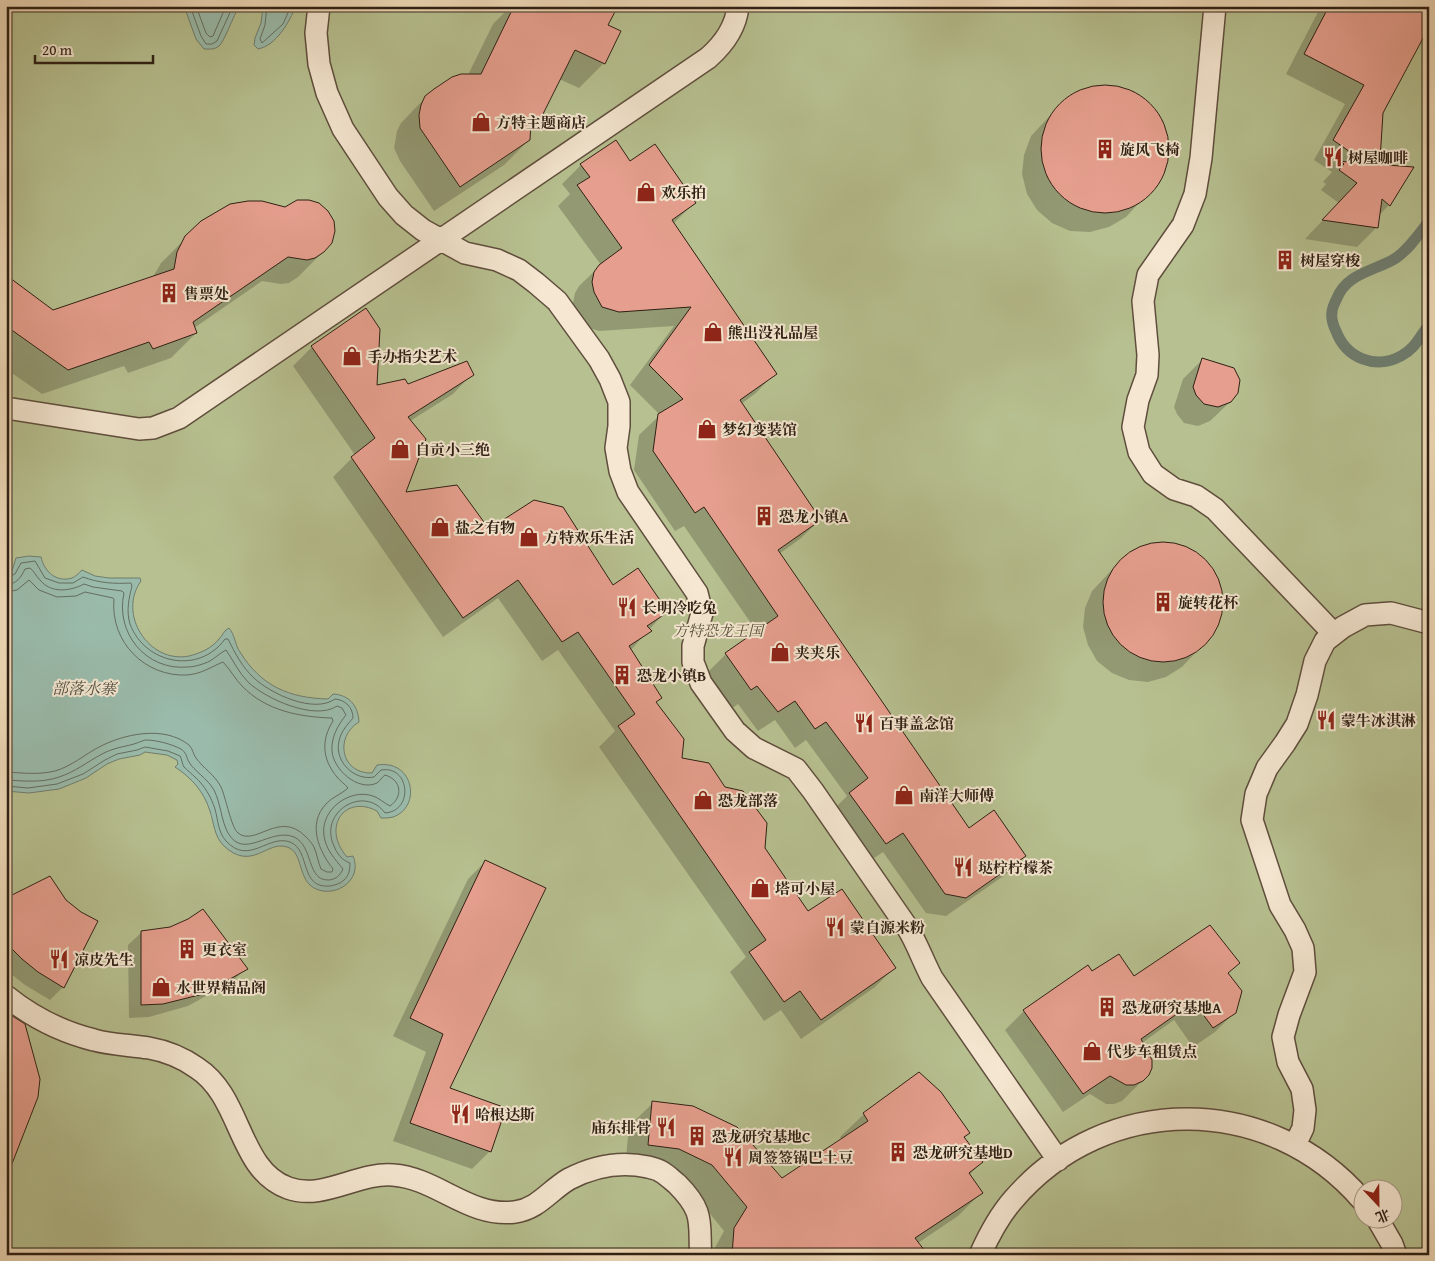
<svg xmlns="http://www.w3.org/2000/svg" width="1435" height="1261" viewBox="0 0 1435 1261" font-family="'Gentium Book Plus','Noto Serif SC',serif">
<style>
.green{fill:#b7c090;stroke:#737052;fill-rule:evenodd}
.water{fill:#9abbab;stroke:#6f7d6f}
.shadow{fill:#0003}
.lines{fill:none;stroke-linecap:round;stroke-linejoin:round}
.shore{stroke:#646e60;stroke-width:1}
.stream{stroke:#6f7d6f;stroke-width:11}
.building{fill:#e69f8e;stroke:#2f2014}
.service-casing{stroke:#5f4e3d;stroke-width:24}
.service{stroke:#f5e7d1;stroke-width:21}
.labels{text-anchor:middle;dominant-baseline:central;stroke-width:4;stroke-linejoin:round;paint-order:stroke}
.poi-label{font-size:15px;font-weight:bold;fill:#2f2014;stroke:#f5e7d1;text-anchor:start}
.park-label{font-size:15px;font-style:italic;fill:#585039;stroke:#f5e7d1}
.water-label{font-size:16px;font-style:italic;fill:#4f4e41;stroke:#f5e7d1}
</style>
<rect width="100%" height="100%" fill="#efdab8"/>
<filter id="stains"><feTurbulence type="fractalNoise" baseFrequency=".004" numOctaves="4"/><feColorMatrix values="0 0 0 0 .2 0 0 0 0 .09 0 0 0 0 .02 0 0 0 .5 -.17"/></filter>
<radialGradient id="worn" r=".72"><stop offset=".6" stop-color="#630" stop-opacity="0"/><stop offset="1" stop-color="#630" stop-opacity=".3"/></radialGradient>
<path class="green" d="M6 6H1429V1255H6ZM1362 1188H1392V1218H1362Z"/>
<path class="water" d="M184 6H239C234 15 224 42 219 46 214 50 209 49 204 49L196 39Z
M263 6H296C289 22 277 45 258 49L254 45 255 38 261 23Z
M29 556 41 557C44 571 56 583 72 578 75 577 79 573 82 570L95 576 109 578H140L141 581C117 614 149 664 189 656 201 653 212 648 219 639 223 635 224 630 229 628 235 635 235 645 240 652 261 686 289 698 328 699L333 694C349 695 358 705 359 722 334 737 341 774 372 773L377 765C414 759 422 807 393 817 389 818 385 818 381 818L377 811C345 794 321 827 347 857L353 856C363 879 337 898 316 889 297 881 304 852 287 847 267 840 252 872 224 846 214 836 214 823 210 811 204 792 192 778 175 767L178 764 177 760 167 755 145 752 140 755 119 759 107 764 86 778 59 789 29 793 6 791V575L12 571 16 558Z"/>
<path class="shadow" d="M511 6H616L607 26 604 63 579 88 559 79 541 115 530 127 529 140 504 165 434 211 400 161 394 148 397 131 401 123 426 97 468 75 493 24Z
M1321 6H1413L1382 113 1378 162 1386 166 1389 205 1379 215 1377 227 1357 247 1305 239 1339 203 1321 190 1326 184 1323 182 1332 172 1314 160 1345 104 1286 74Z
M1100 86 1120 88 1138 95 1153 108 1163 125 1168 144 1167 164 1159 181 1126 217 1109 227 1090 232 1070 231 1052 223 1037 210 1027 194 1022 174 1024 155 1031 136 1064 101 1081 91Z
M630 162 694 203 673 224 775 373 756 393 741 404 820 520 800 539 779 554 969 830 1025 855 1005 875 946 916 926 913 883 852 867 863 830 813 847 796 806 740 795 748 775 720 758 731 738 704 731 709 707 673 726 654 757 632 684 526 675 531 634 470 639 435 660 415 630 385 674 326 599 331 583 326 575 312 573 303 575 293 579 286 601 265 558 206 570 194 562 184 581 165Z
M202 222 323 252 298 277 289 283 281 284 262 281 194 328 196 333 171 358 128 373 124 366 42 394 6 369V277L53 312 153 277 161 263Z
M312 347 376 387 407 386 472 374 453 394 410 421 404 494 666 611 630 651 655 703 680 759 763 848 807 913 894 968 875 987 801 1039 781 1010 764 1021 730 972 746 957 599 747 615 731 558 650 542 661 498 598 443 637 333 477 355 455 293 366Z
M1203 359 1230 402 1210 421 1198 426 1184 423 1177 414 1174 407 1183 379Z
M1158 543 1177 544 1194 551 1208 563 1218 579 1222 597 1221 615 1214 633 1182 667 1166 677 1148 682 1129 680 1112 673 1097 661 1088 645 1083 627 1085 608 1092 591 1124 557 1140 547Z
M486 861 448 1089 490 1151 472 1169 393 1141 426 1052 393 1036 468 879Z
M6 899 63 987 50 1000 25 985 6 970Z
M170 928 246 968 233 981 188 1006 149 1017 129 1018 128 945 142 932Z
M1238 963 1227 974 1235 1012 1215 1032 1193 1047 1174 1020 1142 1043 1148 1075 1122 1101 1114 1104H1106L1090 1094 1063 1112 1005 1030 1024 1011 1092 973 1134 977Z
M919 1074 969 1133 964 1138 982 1162 969 1175 982 1192 958 1216 918 1243 921 1255H711L724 1231 689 1188 625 1168 629 1126 653 1103 782 1179 842 1140 840 1137 864 1114Z"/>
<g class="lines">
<path class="shore" d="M190 6 201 36 206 44H212L217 41 233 6
M196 6 206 33 210 37 213 36 226 6
M267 6 265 25 260 39 262 43 283 24 291 6
M6 578 15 574 21 563 35 561 45 578 59 583H73L83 577C99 583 114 584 131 583L132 586C129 598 126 611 130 624 145 664 199 675 225 639H228C235 653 242 667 254 678 271 694 314 714 335 699 346 700 353 708 353 718 348 724 341 731 339 741 334 761 354 781 374 777L381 770C410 765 414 811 385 813 364 784 318 812 334 846 337 854 342 860 350 863 350 869 349 876 344 880 340 884 335 885 330 886 299 889 311 850 290 842 268 834 249 866 226 841 218 832 218 820 215 809 211 797 205 786 195 777 192 774 187 770 184 767 182 764 182 759 180 756L168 751 145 747 137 750 117 754 105 760 83 774 57 784 28 788 6 786
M6 585C17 584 21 577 25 569L30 568C34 571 36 576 40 580 51 594 71 591 84 584L93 587 122 591 124 593C115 633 146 671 188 667 194 667 204 664 210 661 215 658 220 653 226 650 233 660 239 673 248 682 266 699 315 721 337 706L342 708 346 715C338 725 331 737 332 751 333 769 358 792 377 783 380 781 382 777 385 775 402 780 403 797 390 806 384 803 379 798 373 796 349 788 320 810 324 836 326 850 335 859 343 869 340 875 337 879 329 880 306 881 314 846 294 837 270 827 244 861 228 833 221 820 221 804 214 790 208 779 193 770 189 762 186 757 187 753 181 749 171 744 157 740 145 740 141 741 138 743 134 744 123 747 113 748 102 754 87 762 75 772 59 777 42 783 24 781 6 780
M6 592 17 590 29 580 39 590 57 597 76 596 85 592 113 598 114 599C110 642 145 677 187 675 201 674 211 667 223 662 230 669 235 679 242 686 266 711 300 717 332 718L333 721C321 740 322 759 337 777 340 781 345 784 348 788 342 794 332 797 326 804 307 824 319 851 333 869L332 872H327L321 869C318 862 317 854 314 847 312 843 308 839 305 836 279 810 255 847 238 833 231 827 226 798 221 787 215 775 203 768 196 758 193 754 193 749 189 745 164 725 124 734 99 747 84 755 72 766 55 771 39 775 23 773 6 772"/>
<path class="stream" d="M1429 221C1419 234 1410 248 1396 258 1375 271 1347 273 1337 298 1335 302 1332 308 1332 312 1331 318 1333 325 1336 331 1346 358 1375 370 1401 356 1416 348 1419 337 1429 325"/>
</g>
<path class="building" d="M514 6H618L608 25 621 31 605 64 575 50 542 116 531 122 530 140 460 187 420 128 419 115 421 105 425 96 434 89 452 77 461 74H481Z
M1329 6H1415L1429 13V27L1383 113 1380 160 1389 150 1387 165 1414 167 1390 206 1382 199 1378 228 1322 220 1357 183 1339 170 1344 164 1341 161 1346 162 1353 154 1333 140 1364 85 1304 54Z
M1041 149a64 64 0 1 1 128 0a64 64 0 1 1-128 0Z
M616 140 630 161 655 144 696 203 672 220 777 374 740 400 821 520 778 550 969 828 994 810 1026 856 966 898 945 894 903 833 886 844 849 793 868 778 826 722 815 729 795 701 778 712 757 686 751 690 725 653 778 616 704 507 695 513 653 451 658 414 683 399 649 365 691 307 619 312 602 307 594 292 592 282 594 272 599 265 622 248 577 185 590 177 580 164Z
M297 200H309L319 203 328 211 334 221 335 231 332 243 324 252 315 258 307 260 288 257 193 322 197 333 153 349 149 342 68 370 6 326V275L53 310 174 269 177 252 185 236 201 221 230 204 248 201H262L285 207Z
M366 308 380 329 377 385 405 379 408 384 467 361 474 375 408 417 426 439 406 492 457 485 489 529 534 500 563 507 613 585 638 568 668 612 647 626 652 631 629 646 662 698 656 702 684 739 682 758 709 763 725 787 743 791 767 823 765 848 808 911 842 889 896 968 821 1020 800 991 784 1002 749 952 766 940 618 726 635 714 578 632 562 642 518 580 463 618 351 457 375 438 311 346Z
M1202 358 1234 368 1240 380 1238 393 1231 402 1218 407 1204 404 1196 395 1193 387Z
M1103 602a60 60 0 1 1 120 0a60 60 0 1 1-120 0Z
M485 860 546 888 450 1088 506 1108 491 1152 410 1123 443 1034 410 1018Z
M50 876 66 900 81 912 98 921 64 988 38 972 22 959 6 943V898Z
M203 909 248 969 203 994 163 1004 141 1005V931L170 927 188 919Z
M1210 925 1240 963 1228 973 1242 991 1236 1013 1213 1028 1194 1002 1141 1039 1152 1060V1068L1149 1075 1143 1081 1134 1085H1126L1110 1076 1083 1094 1023 1010 1088 965 1092 971 1119 954 1134 976Z
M6 1012 25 1024 40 1079 38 1097 8 1174 6 1173Z
M919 1072 941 1092 970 1133 964 1137 983 1162 969 1173 983 1193 915 1238 928 1255H732L734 1228 747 1207 712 1165 679 1149 648 1145 652 1101 693 1106 737 1127 782 1178 868 1121 863 1113Z"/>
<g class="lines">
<defs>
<path id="service" d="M319 6 316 33 319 64 327 93 343 129 388 197 404 215 423 230 465 253 497 260 519 270 536 283 557 301 599 359 610 379 619 402V426L616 448 620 471 628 492 697 593 702 613 693 646V662L701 683 735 731 754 748 796 769 813 791 907 927C917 943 923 961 932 978L1058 1160
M1215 6 1201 158 1195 194 1183 225 1148 275 1143 301 1148 355 1147 375 1138 400 1133 427 1139 452 1153 474 1174 489 1196 496 1215 509 1334 634
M6 408 139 429 153 428 179 418 708 58C724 44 736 28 738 6
M6 996C32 1017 62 1032 94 1040 112 1045 131 1045 149 1048 166 1051 183 1058 197 1068 242 1097 238 1170 288 1188 323 1201 358 1172 393 1175 437 1178 469 1218 515 1212 538 1209 550 1190 569 1179 594 1166 621 1161 648 1167 652 1168 657 1169 660 1171 666 1174 672 1180 677 1184 685 1192 693 1201 697 1212 702 1226 699 1241 701 1255
M1295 1145 1303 1128 1305 1110 1302 1089 1288 1062 1283 1037 1289 1015 1305 972 1303 948 1295 930 1280 905 1252 820 1256 794 1267 768 1285 743 1297 724 1307 695 1315 661 1325 641 1343 627 1365 615 1391 613 1429 623
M1377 1218 1392 1244 1396 1255
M980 1255C989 1235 999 1216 1013 1200 1106 1091 1270 1093 1362 1200"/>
</defs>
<use href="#service" class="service-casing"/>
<use href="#service" class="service"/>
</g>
<defs>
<symbol id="shop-bare" viewBox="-9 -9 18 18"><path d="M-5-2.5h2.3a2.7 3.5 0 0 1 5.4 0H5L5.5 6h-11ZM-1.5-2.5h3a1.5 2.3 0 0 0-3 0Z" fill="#8f2418" stroke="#f5e7d1" stroke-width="2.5" paint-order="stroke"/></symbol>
<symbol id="building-bare" viewBox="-9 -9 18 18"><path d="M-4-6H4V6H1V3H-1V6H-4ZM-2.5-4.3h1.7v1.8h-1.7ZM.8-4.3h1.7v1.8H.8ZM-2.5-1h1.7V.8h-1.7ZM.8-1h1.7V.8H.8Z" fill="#8f2418" stroke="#f5e7d1" stroke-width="2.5" paint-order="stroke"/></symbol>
<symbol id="restaurant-bare" viewBox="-9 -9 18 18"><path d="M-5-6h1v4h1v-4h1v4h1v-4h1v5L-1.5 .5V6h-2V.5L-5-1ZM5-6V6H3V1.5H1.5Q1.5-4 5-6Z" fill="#8f2418" stroke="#f5e7d1" stroke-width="2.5" paint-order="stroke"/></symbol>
</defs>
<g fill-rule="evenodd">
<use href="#shop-bare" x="467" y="108" width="28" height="28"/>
<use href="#building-bare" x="1091" y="135" width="28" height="28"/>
<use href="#restaurant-bare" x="1319" y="143" width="28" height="28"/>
<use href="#shop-bare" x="632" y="178" width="28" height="28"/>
<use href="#building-bare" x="1271" y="246" width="28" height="28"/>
<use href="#building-bare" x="155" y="279" width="28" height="28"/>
<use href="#shop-bare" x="699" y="318" width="28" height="28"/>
<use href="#shop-bare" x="338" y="342" width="28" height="28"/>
<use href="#shop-bare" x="693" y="415" width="28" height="28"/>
<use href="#shop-bare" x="386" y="435" width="28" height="28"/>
<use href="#building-bare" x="750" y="502" width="28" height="28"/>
<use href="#shop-bare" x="426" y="513" width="28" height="28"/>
<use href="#shop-bare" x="515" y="523" width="28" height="28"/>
<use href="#building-bare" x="1149" y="588" width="28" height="28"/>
<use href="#restaurant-bare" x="613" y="593" width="28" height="28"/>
<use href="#shop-bare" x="766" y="638" width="28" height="28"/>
<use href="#building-bare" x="608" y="661" width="28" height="28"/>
<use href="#restaurant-bare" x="1312" y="706" width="28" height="28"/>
<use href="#restaurant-bare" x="850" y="709" width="28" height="28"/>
<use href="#shop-bare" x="890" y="781" width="28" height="28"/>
<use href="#shop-bare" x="689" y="786" width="28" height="28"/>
<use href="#restaurant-bare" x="949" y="853" width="28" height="28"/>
<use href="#shop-bare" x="746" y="874" width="28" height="28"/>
<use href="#restaurant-bare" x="821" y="913" width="28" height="28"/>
<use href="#building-bare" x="173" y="935" width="28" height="28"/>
<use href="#restaurant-bare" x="45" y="945" width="28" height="28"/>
<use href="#shop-bare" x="147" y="973" width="28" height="28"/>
<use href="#building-bare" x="1093" y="993" width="28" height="28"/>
<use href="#shop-bare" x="1078" y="1037" width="28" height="28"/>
<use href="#restaurant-bare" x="446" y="1100" width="28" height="28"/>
<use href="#restaurant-bare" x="652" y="1113" width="28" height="28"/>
<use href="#building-bare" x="683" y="1122" width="28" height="28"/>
<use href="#building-bare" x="884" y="1138" width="28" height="28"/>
<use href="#restaurant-bare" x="719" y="1143" width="28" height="28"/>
</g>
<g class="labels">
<g class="poi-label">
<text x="496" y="122">方特主题商店</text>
<text x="1120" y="149">旋风飞椅</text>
<text x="1348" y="157">树屋咖啡</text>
<text x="661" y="192">欢乐拍</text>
<text x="1300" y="260">树屋穿梭</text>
<text x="184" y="293">售票处</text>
<text x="728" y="332">熊出没礼品屋</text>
<text x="367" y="356">手办指尖艺术</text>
<text x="722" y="429">梦幻变装馆</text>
<text x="415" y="449">自贡小三绝</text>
<text x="779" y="516">恐龙小镇A</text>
<text x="455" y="527">盐之有物</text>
<text x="544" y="537">方特欢乐生活</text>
<text x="1178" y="602">旋转花杯</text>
<text x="642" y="607">长明冷吃兔</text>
<text x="795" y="652">夹夹乐</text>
<text x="637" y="675">恐龙小镇B</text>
<text x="1341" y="720">蒙牛冰淇淋</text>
<text x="879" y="723">百事盖念馆</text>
<text x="919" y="795">南洋大师傅</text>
<text x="718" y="800">恐龙部落</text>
<text x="978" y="867">垯柠柠檬茶</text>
<text x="775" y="888">塔可小屋</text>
<text x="850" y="927">蒙自源米粉</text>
<text x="202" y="949">更衣室</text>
<text x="74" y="959">凉皮先生</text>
<text x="176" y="987">水世界精品阁</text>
<text x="1122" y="1007">恐龙研究基地A</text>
<text x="1107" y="1051">代步车租赁点</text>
<text x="475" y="1114">哈根达斯</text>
<text x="651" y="1127" text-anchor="end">庙东排骨</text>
<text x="712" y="1136">恐龙研究基地C</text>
<text x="913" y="1152">恐龙研究基地D</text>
<text x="748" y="1157">周签签锅巴土豆</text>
</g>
<g class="park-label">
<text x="718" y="630">方特恐龙王国</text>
</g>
<g class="water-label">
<text x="84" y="688">部落水寨</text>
</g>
</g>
<rect width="1435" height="1261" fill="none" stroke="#efdab8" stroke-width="25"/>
<rect x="8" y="8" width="1420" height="1246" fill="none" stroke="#2f2014" stroke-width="2.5"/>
<rect x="12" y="12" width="1410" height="1236" fill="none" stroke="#2f2014"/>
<g transform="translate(1378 1204) rotate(158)"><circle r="24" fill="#f5e7d1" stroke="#a69785"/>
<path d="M0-4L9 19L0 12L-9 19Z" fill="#8f2418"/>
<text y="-8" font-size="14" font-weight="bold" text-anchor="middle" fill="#2f2014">北</text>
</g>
<path d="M35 55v8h118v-8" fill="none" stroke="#2f2014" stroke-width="2.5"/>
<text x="42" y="55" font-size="15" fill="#2f2014" stroke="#f5e7d1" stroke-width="4" paint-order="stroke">20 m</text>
<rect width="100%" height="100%" filter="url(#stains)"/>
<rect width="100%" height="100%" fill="url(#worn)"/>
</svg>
